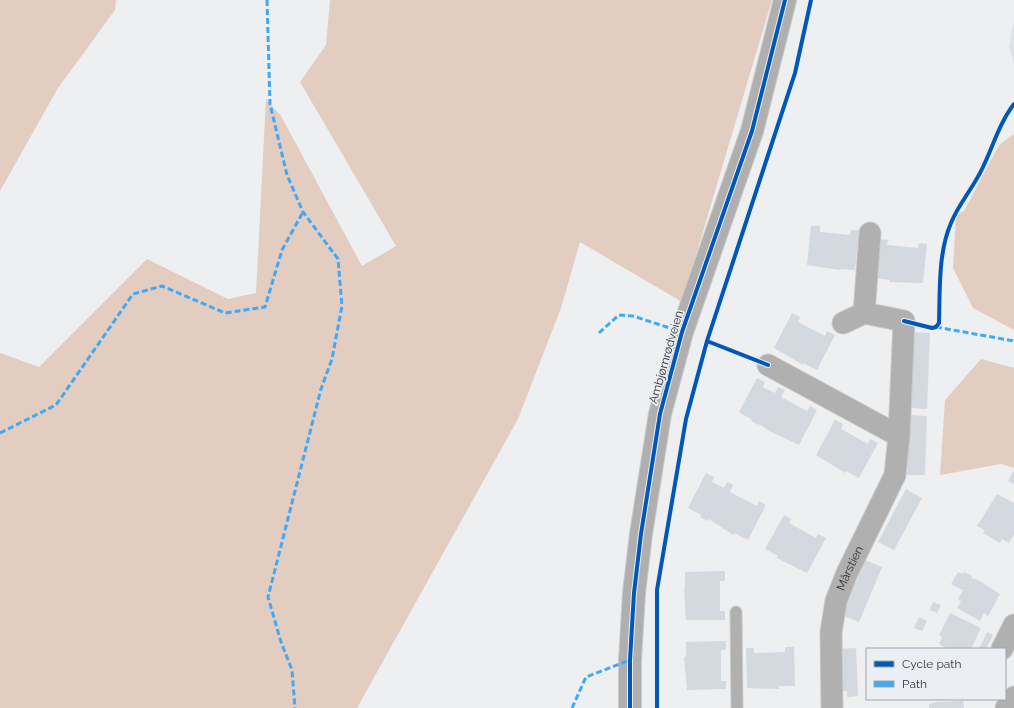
<svg xmlns="http://www.w3.org/2000/svg" width="1014" height="708" viewBox="0 0 1014 708" font-family="Raleway,sans-serif">
<style>
.built{fill:#dee3ea}
.green{fill:#e3cdc0}
.building{fill:#d4d8df}
.lines{fill:none;stroke-linecap:round;stroke-linejoin:round}
.lane-casing{stroke:#c9cacb;stroke-width:13}
.street-casing{stroke:#c9cacb;stroke-width:23}
.secondary-casing{stroke:#c9cacb;stroke-width:24}
.lane{stroke:#b1b0b0;stroke-width:11}
.street{stroke:#b1b0b0;stroke-width:21}
.secondary{stroke:#b0afb0;stroke-width:22}
.quiet{stroke:#3fa9f5;stroke-width:3;stroke-dasharray:6 3;stroke-linecap:butt}
.cycleway-casing{stroke:#ebeef3;stroke-width:6}
.cycleway{stroke:#0057b8;stroke-width:4}
.labels{text-anchor:middle;dominant-baseline:central;stroke-width:3.5;stroke-linejoin:round;paint-order:stroke}
.street-label{font-size:12px;fill:#333537;stroke:#ebeef3}
</style>
<rect width="100%" height="100%" fill="#edeff1"/>
<path class="built" d="M1014 18V63L1009 47Z"/>
<path class="green" d="M0 0H116L115 10 58 88 0 191Z
M330 0H772L682 302 580 242 561 308 518 419 357 708H0V353L39 367 147 259 228 299 256 293 266 99 281 116 362 266 396 246 300 82 326 45Z
M1014 134V330L973 308 953 268 956 215 964 211 999 145Z
M981 359 1014 368V468L1001 464 940 475 945 400Z"/>
<path class="building" d="M811 226H820V232L850 235 851 230H859L855 270 840 269V270L807 265Z
M879 239 888 240 887 245 918 248 919 243 927 244 923 283 889 282 890 280 875 278Z
M792 313 800 317 798 322 825 336 827 331 835 335 817 370 803 363V365L774 348Z
M911 332 930 333 927 409 909 408Z
M757 378 765 382 763 387 775 393 778 387 785 390 781 397 807 411 810 406 817 410 799 445 769 431 759 424V425L751 421 752 420 739 412Z
M909 415 927 416 925 475H907Z
M835 420 843 424 841 429 868 444 870 439 878 443 859 478 846 471 845 473 816 455Z
M1013 471 1014 472V484L1008 481Z
M706 473 714 477 712 482 724 488 727 482 733 485 730 492 757 506 759 501 766 505 748 540 734 533 733 535 709 519 708 521 700 517 701 515 688 508Z
M906 489 922 498 894 550 878 542Z
M997 494 1014 503V534L1009 543 1002 539 1000 543 983 533 985 530 977 526Z
M784 515 791 519 789 523 816 538 818 534 826 538 807 573 777 558 778 556 765 549Z
M865 560 882 567 859 622 842 615Z
M725 571V581H720V611H725V620H686L684 587H685V572Z
M958 572 963 574 964 572 972 576 971 578 978 580 1000 594 988 616 984 613 980 621 957 608 961 601 958 599 963 590 951 584Z
M933 602 941 605 937 613 930 610Z
M950 613 981 628 971 649H948L939 644 942 637 939 635Z
M919 617 927 621 922 631 914 628Z
M987 632 993 635 986 649H979Z
M726 641V650H721V681H726V689L687 690 684 657H686V642Z
M785 647H794L795 686H779V689L747 688 746 648H754V653L785 652Z
M856 648 858 696 847 697V691H839L837 649Z
M963 701 964 708H929V704L938 702Z"/>
<g class="lines">
<defs>
<path id="lane" d="M736 612 737 708"/>
<g id="street">
<path d="M843 323 864 313"/>
<path d="M768 365 899 436"/>
<path d="M1002 649 1014 625"/>
<path id="s1" d="M832 708 831 632 836 601 847 573 895 475 899 436 904 321 864 313 870 233"/>
<path d="M1006 708 1014 697"/>
</g>
<path id="secondary" d="M630 708V660L634 593 641 534 660 414 682 332 752 131 785 0"/>
</defs>
<use href="#lane" class="lane-casing"/>
<use href="#street" class="street-casing"/>
<use href="#secondary" class="secondary-casing"/>
<use href="#lane" class="lane"/>
<use href="#street" class="street"/>
<use href="#secondary" class="secondary"/>
<path class="quiet" d="M267 0 270 104 287 175 303 212 338 259 342 306 332 359 321 389 268 597 281 642 292 670 295 708
M936 327 1014 341
M599 333 619 315 633 316 682 332
M0 433 56 405 133 294 162 286 225 313 265 307 282 250 303 212
M572 708 586 677 630 660"/>
<defs>
<path id="cycleway" d="M904 321 932 328 936 327 939 323C940 291 938 253 951 223 959 203 974 187 983 167 993 146 1000 122 1014 104
M707 341 768 365
M630 708V660L634 593 641 534 660 414 682 332 752 131 785 0
M657 708V590L686 419 707 341 795 73 811 0"/>
</defs>
<use href="#cycleway" class="cycleway-casing"/>
<use href="#cycleway" class="cycleway"/>
</g>
<g class="labels">
<g class="street-label">
<text transform="translate(666 357) rotate(-74)">Ambjørnrødveien</text>
<text stroke="none"><textPath href="#s1" startOffset="143">Mårstien</textPath></text>
</g>
</g>
<rect x="866" y="648" width="140" height="52" fill="#ebeef3" stroke="#a1a4a8"/>
<rect x="874" y="661" width="20" height="6" fill="#0057b8" stroke="#a1a4a8"/>
<text x="902" y="668" font-size="12" fill="#333537">Cycle path</text>
<rect x="874" y="681" width="20" height="6" fill="#3fa9f5" stroke="#a1a4a8"/>
<text x="902" y="688" font-size="12" fill="#333537">Path</text>
</svg>
